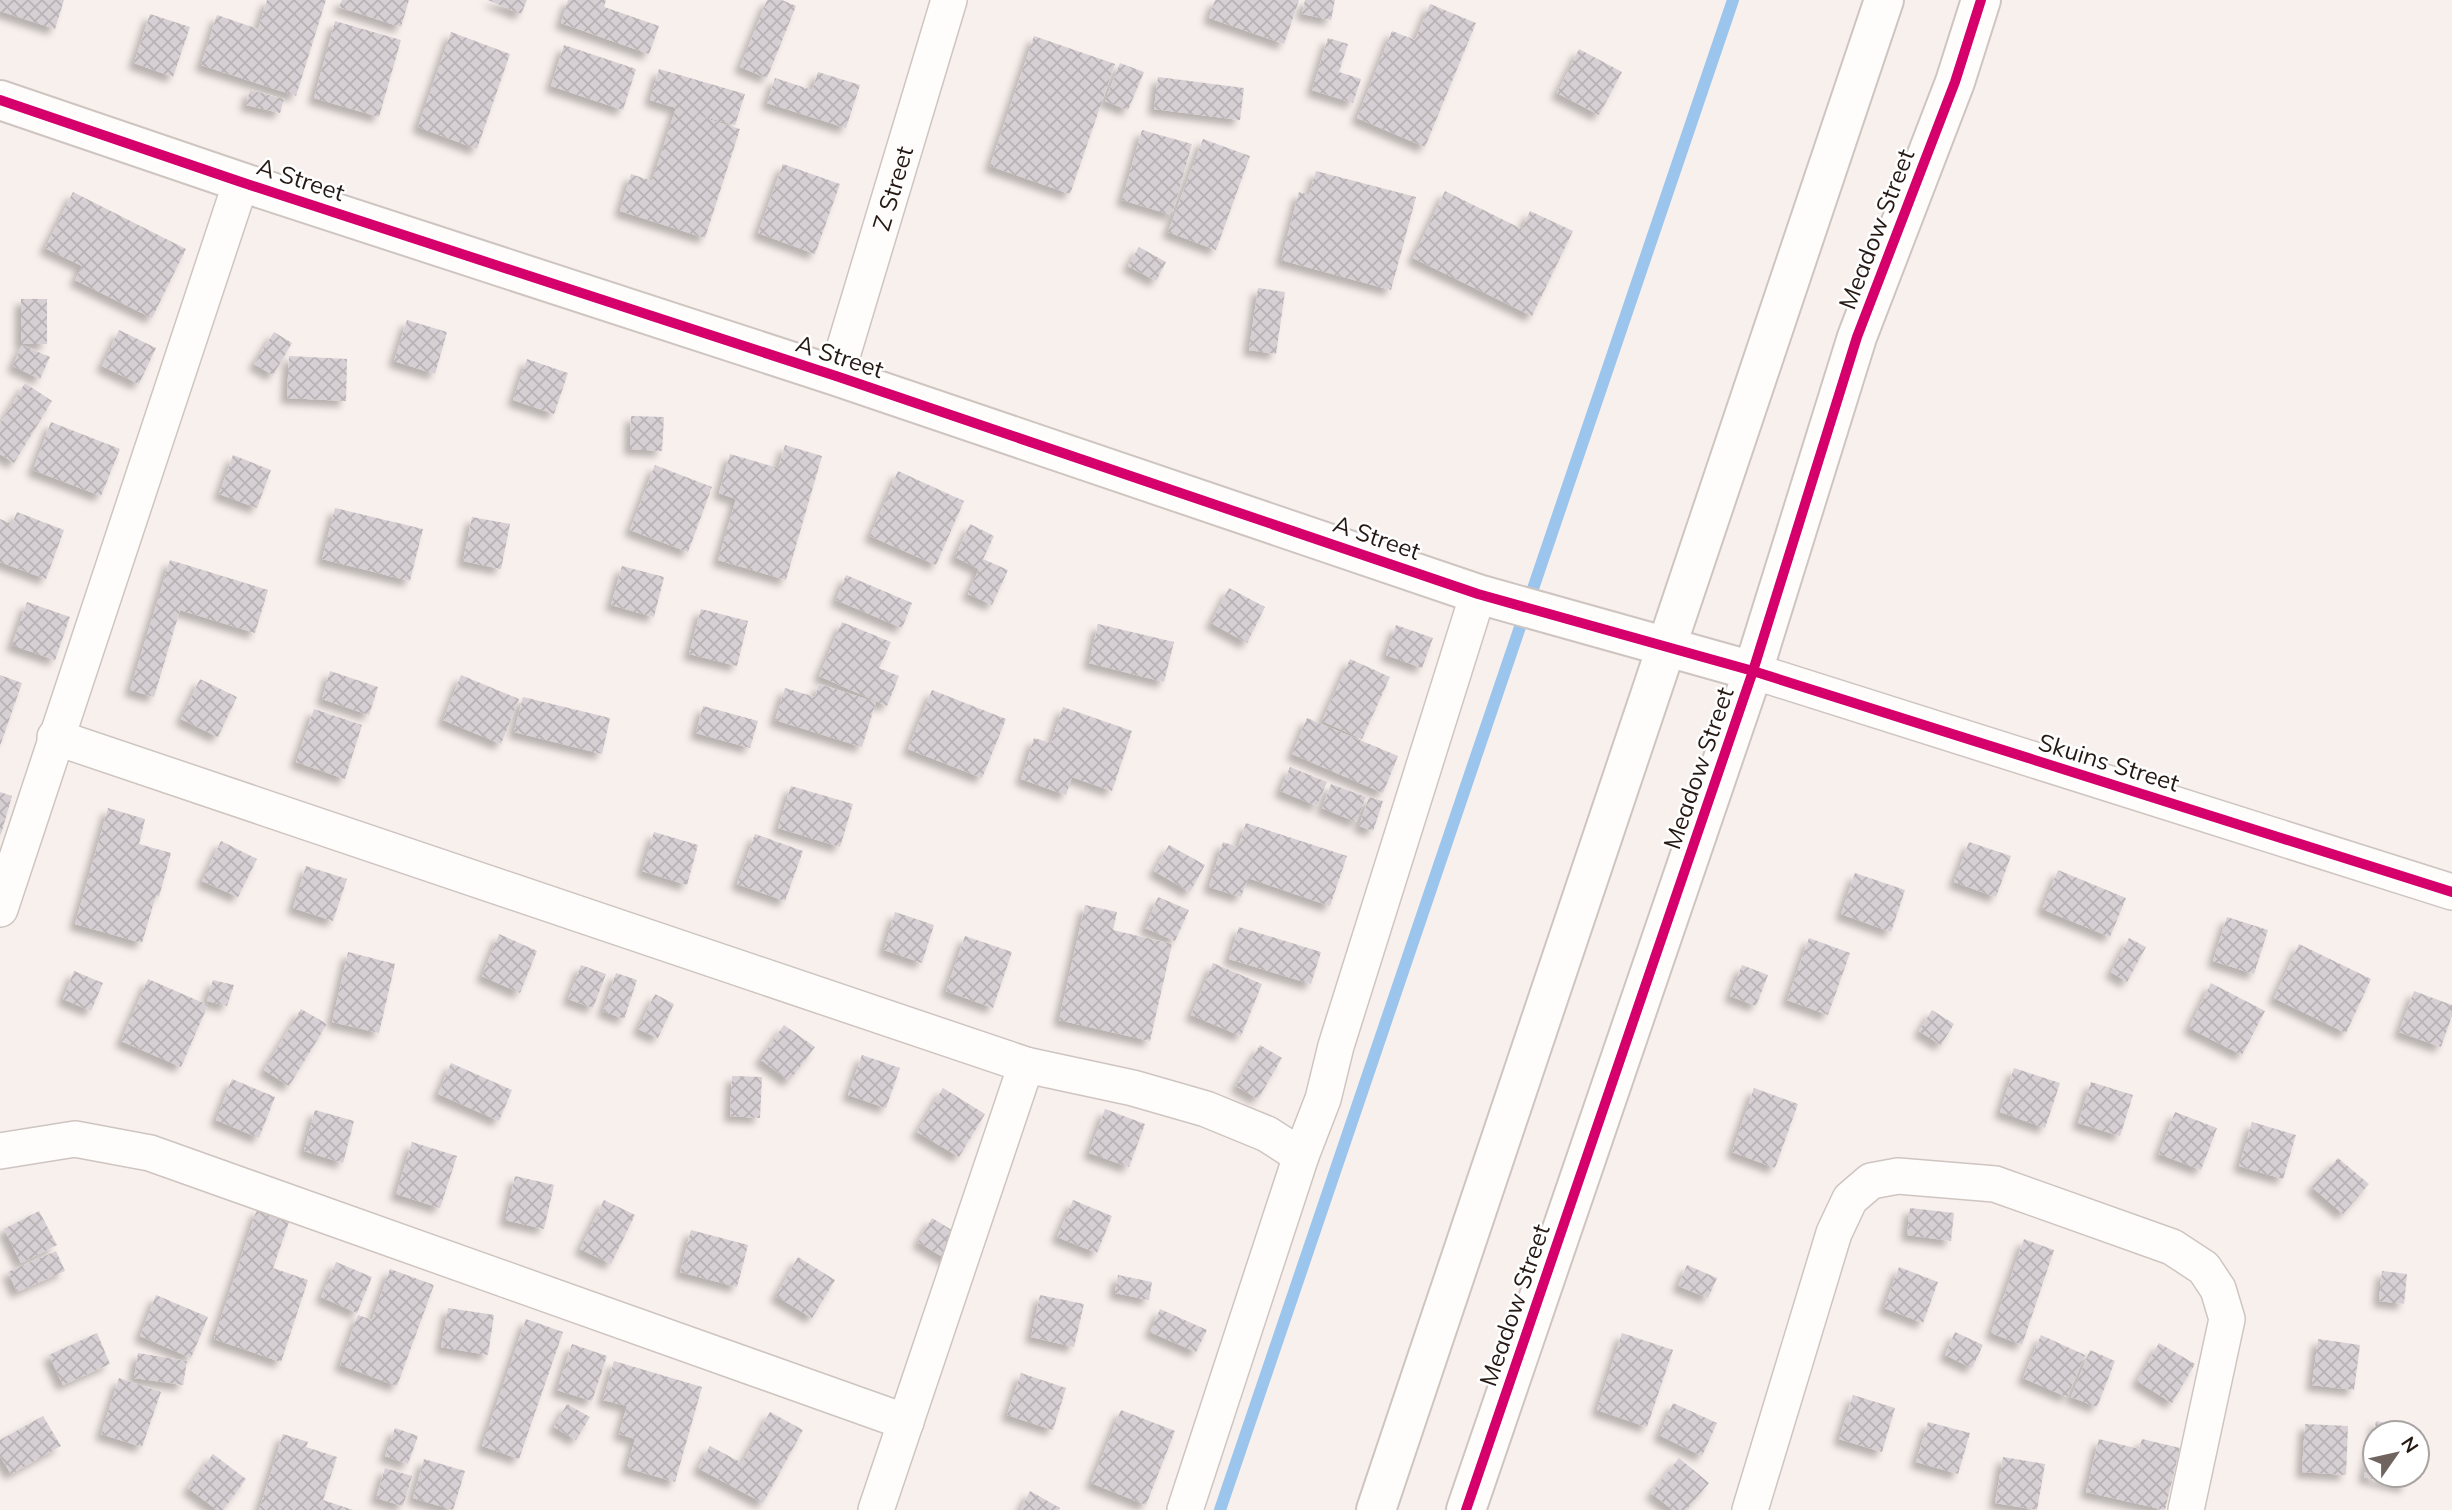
<svg xmlns="http://www.w3.org/2000/svg" width="2452" height="1510" viewBox="0 0 2452 1510" font-family="Mulish,sans-serif">
<style>
.lines{fill:none;stroke-linecap:round;stroke-linejoin:round}
.stream{stroke:#9bc5ec;stroke-width:12}
.building{fill:url(#building-cross-hatch);filter:url(#shadow)}
.minor-casing{stroke:#cec5c0;stroke-width:38}
.tertiary-casing{stroke:#cec5c0;stroke-width:42}
.minor{stroke:#fefdfc;stroke-width:35}
.tertiary{stroke:#fefdfc;stroke-width:38}
.cycleway-casing{stroke:#fff;stroke-width:15}
.cycleway{stroke:#d6006c;stroke-width:10}
.labels{text-anchor:middle;dominant-baseline:central;stroke-width:5;stroke-linejoin:round;paint-order:stroke}
.street-label{font-size:24px;fill:#251914;stroke:#fff}
</style>
<defs>
<pattern id="building-cross-hatch" width="8" height="8" patternUnits="userSpaceOnUse" patternTransform="scale(1.75)"><rect width="8" height="8" fill="#d6d0d4"/><path d="M0 0l8 8M0 8l8-8" fill="none" stroke="#b8b2b5"/></pattern>
<filter id="shadow"><feDropShadow dx="-6" dy="6" stdDeviation="3.5" flood-color="#0004"/></filter>
</defs>
<rect width="100%" height="100%" fill="#f8f0ed"/>
<g class="lines">
<path class="stream" d="M1220 1510 1733 0"/>
</g>
<path class="building" d="M0 0H64L55 29 0 11Z
M267 0H326L296 96 201 65 217 15 258 29Z
M342 0H409L401 27 339 7Z
M488 0H527L521 14Z
M568 0H606L604 7 659 26 649 54 561 23Z
M767 0H782L796 6 767 78 740 67Z
M1215 0H1299L1284 44 1209 18Z
M1305 0H1335L1331 20 1302 14Z
M1430 4 1476 23 1425 147 1357 118 1392 31 1415 40Z
M150 14 190 27 173 77 134 63Z
M335 21 401 40 379 117 314 98Z
M451 32 510 54 477 149 418 127Z
M1034 36 1115 64 1070 194 990 166Z
M1328 38 1348 44 1339 72 1361 79 1353 103 1312 90Z
M564 45 636 69 623 110 551 86Z
M1579 49 1622 72 1599 115 1557 93Z
M1120 63 1144 72 1128 110 1105 101Z
M659 69 745 94 735 125 686 112 740 129 705 238 620 211 631 174 652 181 676 108 650 100Z
M818 72 860 85 846 128 767 103 775 78 812 90Z
M1158 77 1244 88 1240 120 1154 109Z
M250 90 284 99 280 113 246 105Z
M1142 130 1192 144 1172 215 1122 200Z
M1203 139 1250 156 1216 250 1168 232Z
M783 164 840 184 815 254 758 233Z
M1316 171 1416 197 1391 290 1281 260 1299 192 1309 195Z
M1445 191 1522 229 1530 211 1573 231 1532 316 1413 258Z
M73 192 186 249 152 318 75 280 82 266 45 248Z
M1139 247 1166 262 1156 281 1128 266Z
M1258 288 1285 292 1276 354 1249 350Z
M21 299H47V344H21Z
M407 320 447 332 435 374 394 361Z
M119 330 156 348 139 384 102 366Z
M274 332 292 343 273 375 254 364Z
M22 345 50 357 40 379 13 366Z
M289 356 347 359 346 401 287 398Z
M527 359 568 373 554 414 513 400Z
M25 383 52 401 14 463 0 454V424Z
M631 416 664 417 662 451 630 449Z
M51 422 120 449 101 496 33 470Z
M785 445 822 456 786 580 718 560 736 499 719 493 730 454 778 468Z
M233 455 271 470 257 508 219 494Z
M655 465 712 487 688 552 630 530Z
M898 471 964 501 936 565 870 536Z
M335 508 423 529 410 581 322 559Z
M17 512 64 530 46 579 0 562V519L12 524Z
M472 517 510 524 501 569 463 561Z
M970 524 994 536 983 559 1008 570 992 605 968 594 979 569 955 557Z
M170 560 268 590 255 633 180 610 154 697 130 690Z
M622 566 664 577 654 617 611 605Z
M846 575 912 603 902 628 836 600Z
M1229 588 1265 607 1247 643 1211 623Z
M27 602 70 617 55 660 12 645Z
M701 609 748 621 737 666 689 654Z
M842 622 891 642 879 668 899 676 887 706 819 676Z
M1098 624 1174 642 1164 682 1089 663Z
M1396 625 1433 638 1422 668 1386 655Z
M1350 659 1390 677 1362 739 1322 721Z
M330 671 378 687 369 715 322 699Z
M0 675 22 683 0 746Z
M461 675 519 699 501 744 443 720Z
M200 679 237 697 218 737 181 719Z
M819 684 876 702 862 747 775 720 785 688 815 697Z
M932 690 1006 719 982 778 908 749Z
M523 697 610 718 602 754 514 732Z
M703 706 758 721 750 748 696 733Z
M1063 707 1132 731 1112 791 1072 777 1066 795 1021 779 1034 738 1051 743Z
M314 709 362 725 345 779 296 762Z
M1307 718 1398 756 1383 793 1292 754Z
M1290 767 1327 782 1317 806 1280 791Z
M1331 784 1366 797 1356 822 1322 808Z
M791 786 853 804 840 847 778 828Z
M0 792 12 796 1 834H0Z
M1369 797 1383 801 1373 831 1359 826Z
M108 808 145 819 139 844 171 853 159 897 156 895 142 943 75 924Z
M1246 823 1347 856 1330 906 1248 878 1241 897 1209 887 1223 842 1238 847Z
M654 832 698 845 687 885 642 871Z
M755 834 803 851 785 901 737 884Z
M221 841 257 859 238 897 202 881Z
M1969 842 2011 856 1996 897 1954 882Z
M1169 845 1205 865 1190 892 1154 871Z
M306 866 347 879 333 921 293 908Z
M2058 870 2126 898 2110 937 2042 909Z
M1855 873 1905 890 1891 932 1841 914Z
M1158 897 1189 910 1175 941 1145 928Z
M1085 905 1117 912 1113 930 1172 944 1150 1041 1059 1020Z
M895 912 934 925 922 963 884 950Z
M2227 917 2268 930 2254 974 2213 961Z
M1239 927 1321 952 1311 984 1229 959Z
M499 934 537 951 520 993 482 976Z
M965 936 1012 952 993 1008 946 991Z
M1809 938 1850 953 1828 1015 1787 1000Z
M2129 938 2146 947 2127 982 2111 972Z
M2299 944 2371 979 2346 1033 2274 998Z
M348 952 395 964 379 1033 332 1022Z
M1213 963 1262 984 1241 1036 1191 1015Z
M581 965 606 974 593 1008 568 999Z
M1742 965 1768 975 1756 1006 1730 996Z
M74 971 103 983 91 1011 63 999Z
M616 973 637 980 624 1019 603 1011Z
M148 979 208 1005 181 1067 121 1041Z
M213 980 234 985 227 1006 207 1001Z
M2211 983 2265 1011 2242 1055 2189 1028Z
M2414 991 2452 1005V1016L2441 1047 2399 1032Z
M655 994 674 1004 658 1038 638 1029Z
M301 1009 327 1024 289 1086 264 1070Z
M1932 1010 1954 1024 1941 1045 1919 1031Z
M784 1025 815 1047 789 1081 760 1059Z
M1260 1045 1282 1058 1258 1099 1236 1086Z
M862 1055 900 1068 886 1108 848 1095Z
M451 1063 512 1090 499 1121 438 1094Z
M2014 1068 2060 1083 2045 1128 2000 1112Z
M732 1076 762 1077 760 1118 730 1116Z
M232 1079 275 1097 259 1138 216 1120Z
M2091 1082 2133 1095 2120 1136 2078 1123Z
M943 1088 985 1114 959 1157 917 1132Z
M1754 1088 1798 1104 1775 1168 1732 1152Z
M1105 1109 1145 1124 1129 1167 1089 1153Z
M315 1110 354 1121 343 1163 304 1151Z
M2175 1112 2217 1128 2201 1170 2159 1154Z
M2252 1122 2296 1135 2283 1179 2239 1166Z
M412 1142 457 1156 440 1208 396 1194Z
M2338 1158 2369 1184 2343 1214 2312 1187Z
M515 1176 554 1185 544 1229 505 1220Z
M604 1200 635 1215 611 1264 580 1249Z
M1073 1200 1112 1216 1097 1253 1057 1237Z
M1910 1208 1954 1213 1951 1241 1907 1235Z
M257 1209 290 1219 273 1268 308 1280 281 1362 214 1339Z
M39 1211 57 1245 21 1263 4 1229Z
M932 1218 965 1238 951 1262 918 1242Z
M691 1230 748 1245 737 1287 680 1272Z
M2024 1239 2054 1250 2022 1345 1991 1333Z
M56 1251 65 1271 17 1292 8 1272Z
M798 1257 835 1280 812 1318 776 1296Z
M336 1262 372 1277 357 1313 321 1297Z
M1687 1265 1717 1278 1708 1298 1678 1286Z
M1899 1267 1938 1282 1923 1323 1884 1308Z
M390 1269 434 1285 397 1386 340 1365 358 1315 372 1320Z
M2382 1271 2407 1274 2404 1304 2379 1301Z
M1118 1275 1152 1282 1149 1300 1115 1293Z
M156 1295 208 1317 191 1358 140 1336Z
M1040 1295 1084 1304 1074 1347 1031 1337Z
M448 1308 494 1315 488 1355 441 1347Z
M1160 1309 1207 1330 1196 1352 1150 1332Z
M526 1319 563 1332 519 1459 482 1446Z
M1955 1332 1983 1345 1972 1368 1945 1355Z
M97 1333 110 1364 63 1385 49 1355Z
M1622 1333 1673 1350 1647 1427 1597 1410Z
M2041 1335 2085 1355 2067 1397 2023 1378Z
M2318 1339 2360 1345 2354 1390 2312 1385Z
M2159 1343 2195 1364 2172 1403 2137 1381Z
M572 1344 607 1356 592 1401 557 1390Z
M2090 1350 2115 1361 2097 1407 2071 1397Z
M138 1353 187 1361 183 1385 134 1378Z
M614 1361 702 1387 675 1482 627 1468 635 1439 619 1434 627 1406 603 1400Z
M1021 1373 1066 1388 1053 1430 1007 1415Z
M119 1378 161 1392 142 1447 101 1434Z
M1853 1395 1895 1408 1882 1452 1839 1439Z
M1673 1403 1717 1423 1702 1456 1659 1435Z
M567 1404 590 1417 576 1440 554 1427Z
M1121 1410 1175 1431 1146 1505 1091 1483Z
M770 1412 803 1430 763 1503 698 1468 710 1446 742 1463Z
M43 1416 61 1446 11 1474 0 1456V1440Z
M2376 1421 2418 1430V1433H2375V1475H2409L2406 1487 2364 1477Z
M1928 1422 1970 1433 1958 1474 1916 1462Z
M2305 1424 2348 1426 2346 1475 2302 1472Z
M395 1428 418 1436 408 1464 385 1456Z
M283 1434 308 1442 306 1447 337 1457 323 1500 353 1510H259Z
M2099 1439 2139 1449 2142 1439 2180 1448 2165 1510 2086 1492Z
M213 1454 246 1479 223 1510H217L188 1488Z
M2003 1457 2045 1464 2037 1510 1995 1503Z
M1679 1458 1709 1483 1686 1510H1673L1651 1493Z
M424 1459 465 1471 453 1510 413 1498Z
M385 1468 412 1476 403 1506 376 1498Z
M1030 1491 1060 1508 1059 1510H1020Z"/>
<g class="lines">
<defs>
<g id="minor">
<path id="s1" d="M836 376 949 0"/>
<path d="M1753 671 2452 892"/>
<path d="M55 737 1026 1065 876 1510"/>
<path d="M0 909 241 182"/>
<path d="M1026 1065 1133 1088 1206 1109 1267 1134 1301 1156 1323 1099 1336 1046 1478 594"/>
<path d="M0 1151 75 1139 150 1153 906 1422"/>
<path d="M1185 1510 1301 1156"/>
<path d="M1750 1510 1834 1233 1850 1199 1871 1181 1898 1176 1995 1184 2172 1247 2204 1268 2218 1289 2227 1319 2186 1510"/>
</g>
<path id="tertiary" d="M0 100 241 182 836 376 1478 594 1753 671
M1376 1510 1884 0
M1466 1510 1753 671 1857 337 1955 82 1981 0"/>
</defs>
<use href="#minor" class="minor-casing"/>
<use href="#tertiary" class="tertiary-casing"/>
<use href="#minor" class="minor"/>
<use href="#tertiary" class="tertiary"/>
<defs>
<path id="cycleway" d="M0 100 241 182 836 376 1478 594 1753 671 2452 892
M1466 1510 1753 671 1857 337 1955 82 1981 0"/>
</defs>
<use href="#cycleway" class="cycleway-casing"/>
<use href="#cycleway" class="cycleway"/>
</g>
<g class="labels">
<g class="street-label">
<text transform="translate(301 179) rotate(18)">A Street</text>
<text stroke="none"><textPath href="#s1" startOffset="196">Z Street</textPath></text>
<text transform="translate(1876 229) rotate(-69)">Meadow Street</text>
<text transform="translate(840 356) rotate(18)">A Street</text>
<text transform="translate(1377 537) rotate(19)">A Street</text>
<text transform="translate(2109 762) rotate(17)">Skuins Street</text>
<text transform="translate(1698 768) rotate(-71)">Meadow Street</text>
<text transform="translate(1514 1305) rotate(-71)">Meadow Street</text>
</g>
</g>
<g transform="translate(2396 1454) rotate(56)"><circle r="33" fill="#ffffff" stroke="#a8a3a1" stroke-width="2"/>
<path d="M0-5L12 26L0 18L-12 26Z" fill="#6f6460"/>
<text y="-10" font-size="19" font-weight="bold" text-anchor="middle" fill="#251914">N</text>
</g>
</svg>
